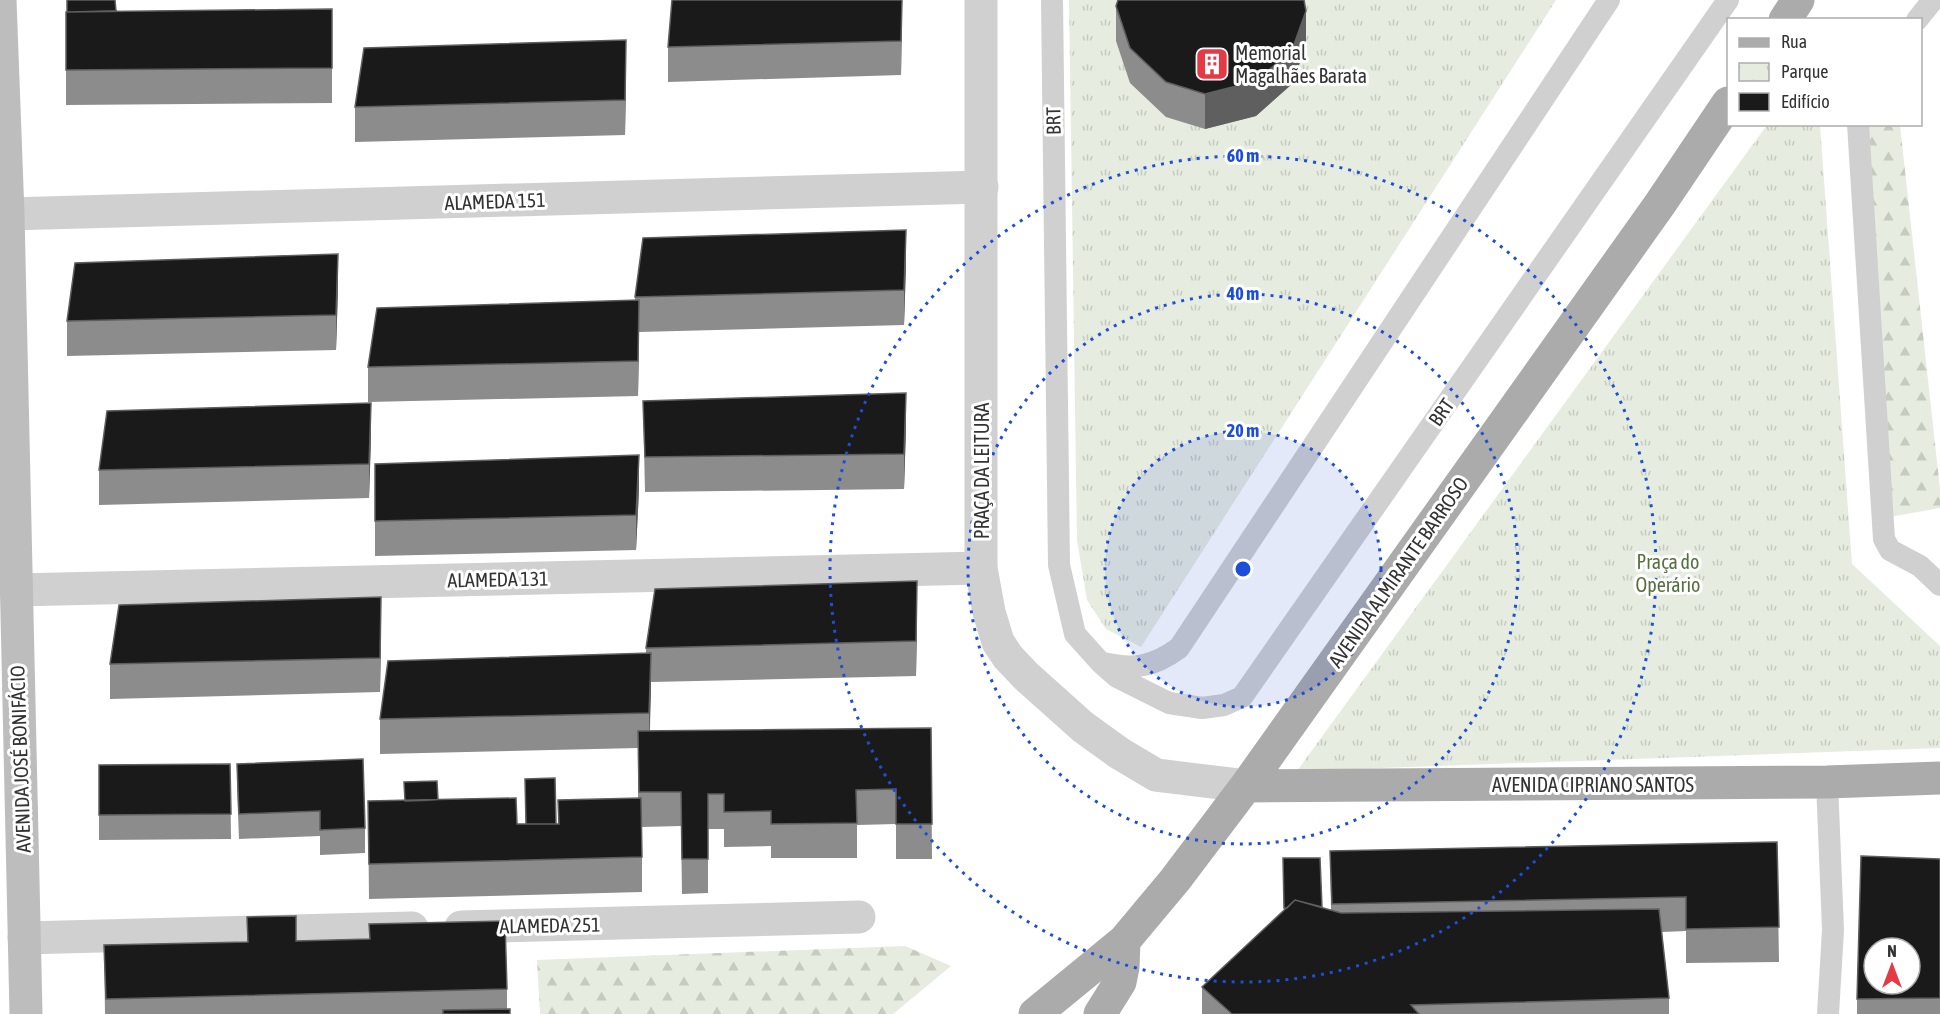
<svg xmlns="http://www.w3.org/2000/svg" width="1940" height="1014" viewBox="0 0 1940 1014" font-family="'Asap Condensed',sans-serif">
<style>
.forest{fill:url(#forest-firs)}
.park{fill:url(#park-tufts)}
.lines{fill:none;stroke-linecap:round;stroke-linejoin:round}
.service{stroke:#d0d0d0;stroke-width:22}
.minor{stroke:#d0d0d0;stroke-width:33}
.tertiary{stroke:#d0d0d0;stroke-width:33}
.secondary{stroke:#bdbdbd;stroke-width:33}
.primary{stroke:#ababab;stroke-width:33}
.wall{fill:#8c8c8c}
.shaded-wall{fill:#5f5f5f}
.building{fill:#1a1a1a;stroke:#5f5f5f;stroke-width:1.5;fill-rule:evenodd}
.ring{fill:none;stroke:#1d4ed8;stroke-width:3;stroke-dasharray:3 6}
.labels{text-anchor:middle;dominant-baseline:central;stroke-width:6;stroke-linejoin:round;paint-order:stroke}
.poi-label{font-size:20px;fill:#333;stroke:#fff;text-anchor:start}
.street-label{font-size:20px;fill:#333;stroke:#fff}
.park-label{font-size:20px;fill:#56703f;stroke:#fff}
.centre{fill:#1d4ed8;stroke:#fff;stroke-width:3}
.ring-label{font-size:18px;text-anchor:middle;font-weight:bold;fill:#1d4ed8;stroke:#fff;stroke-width:6;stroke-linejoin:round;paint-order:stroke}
</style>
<defs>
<pattern id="forest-firs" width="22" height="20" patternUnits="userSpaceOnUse" patternTransform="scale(1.5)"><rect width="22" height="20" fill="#e6ecdf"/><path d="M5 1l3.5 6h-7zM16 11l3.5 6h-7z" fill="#c6cbc0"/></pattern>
<pattern id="park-tufts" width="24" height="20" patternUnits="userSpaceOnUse" patternTransform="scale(1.5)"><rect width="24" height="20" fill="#e6ecdf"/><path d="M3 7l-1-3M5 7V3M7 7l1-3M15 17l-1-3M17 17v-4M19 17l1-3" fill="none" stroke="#c6cbc0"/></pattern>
</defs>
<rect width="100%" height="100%" fill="#fff"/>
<path class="forest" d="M1865 125H1900L1940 489V508L1890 517Z
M905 946 951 966 893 1014H540L537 960Z"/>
<path class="park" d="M1069 0H1556L1141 647 1106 629 1087 600 1077 540Z
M1767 125H1820L1852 564 1940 646V748L1297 771Z"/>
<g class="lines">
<path class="service" d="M1052 0 1059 565 1075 634 1101 663 1117 677 1169 703 1202 708 1224 705 1242 697 1728 0
M1917 20 1933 0
M1858 124 1884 539 1890 550 1920 566 1940 585
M1103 663C1134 670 1153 667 1179 648L1609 0
M1827 782 1833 930 1828 1014"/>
<path class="minor" d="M8 214 982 187
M15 590 981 568
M461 927 859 917
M24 938 412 928"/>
<path class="tertiary" d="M981 0V568L989 612 998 642 1008 657 1026 676 1083 727 1119 753 1156 775 1246 786"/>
<path class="secondary" d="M0 0 8 214 26 1014"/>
<path class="primary" d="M1785 20 1798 0
M1246 786 1827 782 1940 778
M1035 1014 1124 941 1175 880 1246 786 1660 204 1728 103
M1100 1014 1120 982 1123 967 1124 941"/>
</g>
<path class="wall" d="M902 0 901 75 668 82V47Z
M1116 6 1306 46 1292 84 1256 116 1205 129 1166 117 1130 83 1116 41Z
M332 9V103L66 105V12Z
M626 75 625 135 355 142V107Z
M906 265 904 325 639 332 638 396 368 402V367L635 300V297Z
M338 289 336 350 67 356V321Z
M643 401 906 428 904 489 645 492Z
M371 438 369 498 99 505V470Z
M375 464 639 490 636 550 375 556Z
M917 616 916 676 651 682 650 731 931 728 932 859H896V824L857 825V858H771V846L724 847V829H708V893L682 894 681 826 642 827V892L369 899 368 801 438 800 517 824H558V800L638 798V748L380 754V719L646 653V648Z
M381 632 380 692 110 699V664Z
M230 764 231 839 99 840V765Z
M237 764 365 828V853L320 855V836L239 839 237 788Z
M1777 842 1779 962 1686 963V931L1662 932 1669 998V1014H1202V987L1284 911 1283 871 1322 908 1331 910 1330 851Z
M1940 859V1014H1857V999Z
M247 917 296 941 369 939V924L507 989V1009L510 1014H105L104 945 247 942Z"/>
<path class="shaded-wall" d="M902 0V15L901 75V41Z
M1306 11V46L1292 84 1256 116 1205 129V94Z
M626 40V75L625 135V100Z
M906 230V265L904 325V290Z
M338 254V289L336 350V315Z
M639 300V335L638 396V361Z
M906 393V428L904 489V454Z
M371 403V438L369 498V464Z
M639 455V490L636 550V515Z
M917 581V616L916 676V641Z
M381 597V632L380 692V658Z
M651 653V688L649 748V713Z"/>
<path class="building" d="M67 0H115L116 11 67 12Z
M672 0H902L901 41 668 47Z
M1118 0H1304L1306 11 1292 50 1256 81 1205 94 1166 82 1130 48 1116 6Z
M332 9V68L66 70V12Z
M626 40 625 100 355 107 364 48Z
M906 230 904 290 635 297 643 238Z
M338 254 336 315 67 321 75 263Z
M639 300 638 361 368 367 377 308Z
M906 393 904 454 645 457 643 401Z
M371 403 369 464 99 470 107 411Z
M639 455 636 515 375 521V464Z
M917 581 916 641 646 648 655 589Z
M381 597 380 658 110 664 119 605Z
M651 653 649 713 380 719 388 661Z
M931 728 932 824H896V789L856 790 857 823 771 824V811L724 812V794H708V859H682L681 792H639L638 731Z
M363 759 365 828 320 830V811L239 814 237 764Z
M230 764 231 814 99 815V765Z
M555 778 556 824H526L525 779Z
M437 781 438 800 405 801 404 782Z
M516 798 517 824H559L558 800 641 798 642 857 369 864 368 801Z
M1777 842 1779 927 1686 929V897L1332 904 1330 851Z
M1861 856 1940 859V998L1857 999ZM1874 948H1910V984H1874Z
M1283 858H1320L1322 907 1295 900 1287 908H1284Z
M1295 900 1341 913 1659 909 1669 998 1411 1005 1419 1014H1232L1202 987Z
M296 916V941L370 939 369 924 505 921 507 989 106 999 104 945 248 942 247 917Z
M510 1009V1014H443V1010Z"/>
<circle cx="1243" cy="569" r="138" fill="#1d4ed8" fill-opacity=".12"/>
<g class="ring">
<circle cx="1243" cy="569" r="138"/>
<circle cx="1243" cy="569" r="275"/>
<circle cx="1243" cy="569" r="413"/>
</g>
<defs>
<symbol id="building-square" viewBox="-11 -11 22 22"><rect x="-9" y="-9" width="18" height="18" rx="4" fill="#e63946" stroke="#fff"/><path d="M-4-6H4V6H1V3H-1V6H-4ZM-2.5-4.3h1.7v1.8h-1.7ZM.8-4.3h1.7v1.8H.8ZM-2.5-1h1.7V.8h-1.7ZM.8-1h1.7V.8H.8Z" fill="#fff"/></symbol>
</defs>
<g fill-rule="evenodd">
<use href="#building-square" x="1193" y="45" width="38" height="38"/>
</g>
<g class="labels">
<g class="poi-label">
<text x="1235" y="52">Memorial<tspan x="1235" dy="23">Magalhães Barata</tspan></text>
</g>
<g class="street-label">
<text transform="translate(1053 121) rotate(-91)">BRT</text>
<text transform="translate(495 201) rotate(-2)">ALAMEDA 151</text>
<text transform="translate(1441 412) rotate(-55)">BRT</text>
<text transform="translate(981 471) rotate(-90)">PRAÇA DA LEITURA</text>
<text transform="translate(1398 572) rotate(-55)">AVENIDA ALMIRANTE BARROSO</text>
<text transform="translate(498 579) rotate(-1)">ALAMEDA 131</text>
<text transform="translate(20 759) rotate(-92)">AVENIDA JOSÉ BONIFÁCIO</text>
<text x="1593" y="784">AVENIDA CIPRIANO SANTOS</text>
<text transform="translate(550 925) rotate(-1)">ALAMEDA 251</text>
</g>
<g class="park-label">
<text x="1668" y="561">Praça do<tspan x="1668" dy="23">Operário</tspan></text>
</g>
</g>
<circle cx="1243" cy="569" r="9" class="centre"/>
<g class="ring-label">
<text x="1243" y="162">60 m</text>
<text x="1243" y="300">40 m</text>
<text x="1243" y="437">20 m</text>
</g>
<rect x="1727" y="18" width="195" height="108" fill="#ffffff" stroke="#adadad" stroke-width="1.5"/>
<rect x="1739" y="38" width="30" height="9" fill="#ababab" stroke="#adadad" stroke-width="1.5"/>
<text x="1781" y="48" font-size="18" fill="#333333">Rua</text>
<rect x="1739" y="63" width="30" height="18" fill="url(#park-tufts)" stroke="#adadad" stroke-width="1.5"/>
<text x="1781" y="78" font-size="18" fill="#333333">Parque</text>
<rect x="1739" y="93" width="30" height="18" fill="#1a1a1a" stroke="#adadad" stroke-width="1.5"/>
<text x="1781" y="108" font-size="18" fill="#333333">Edifício</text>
<g transform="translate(1892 966)"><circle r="28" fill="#ffffff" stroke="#adadad" stroke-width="1.5"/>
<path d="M0-4.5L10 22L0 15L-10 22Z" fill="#e63946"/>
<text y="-9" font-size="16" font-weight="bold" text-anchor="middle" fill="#333333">N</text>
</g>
</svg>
